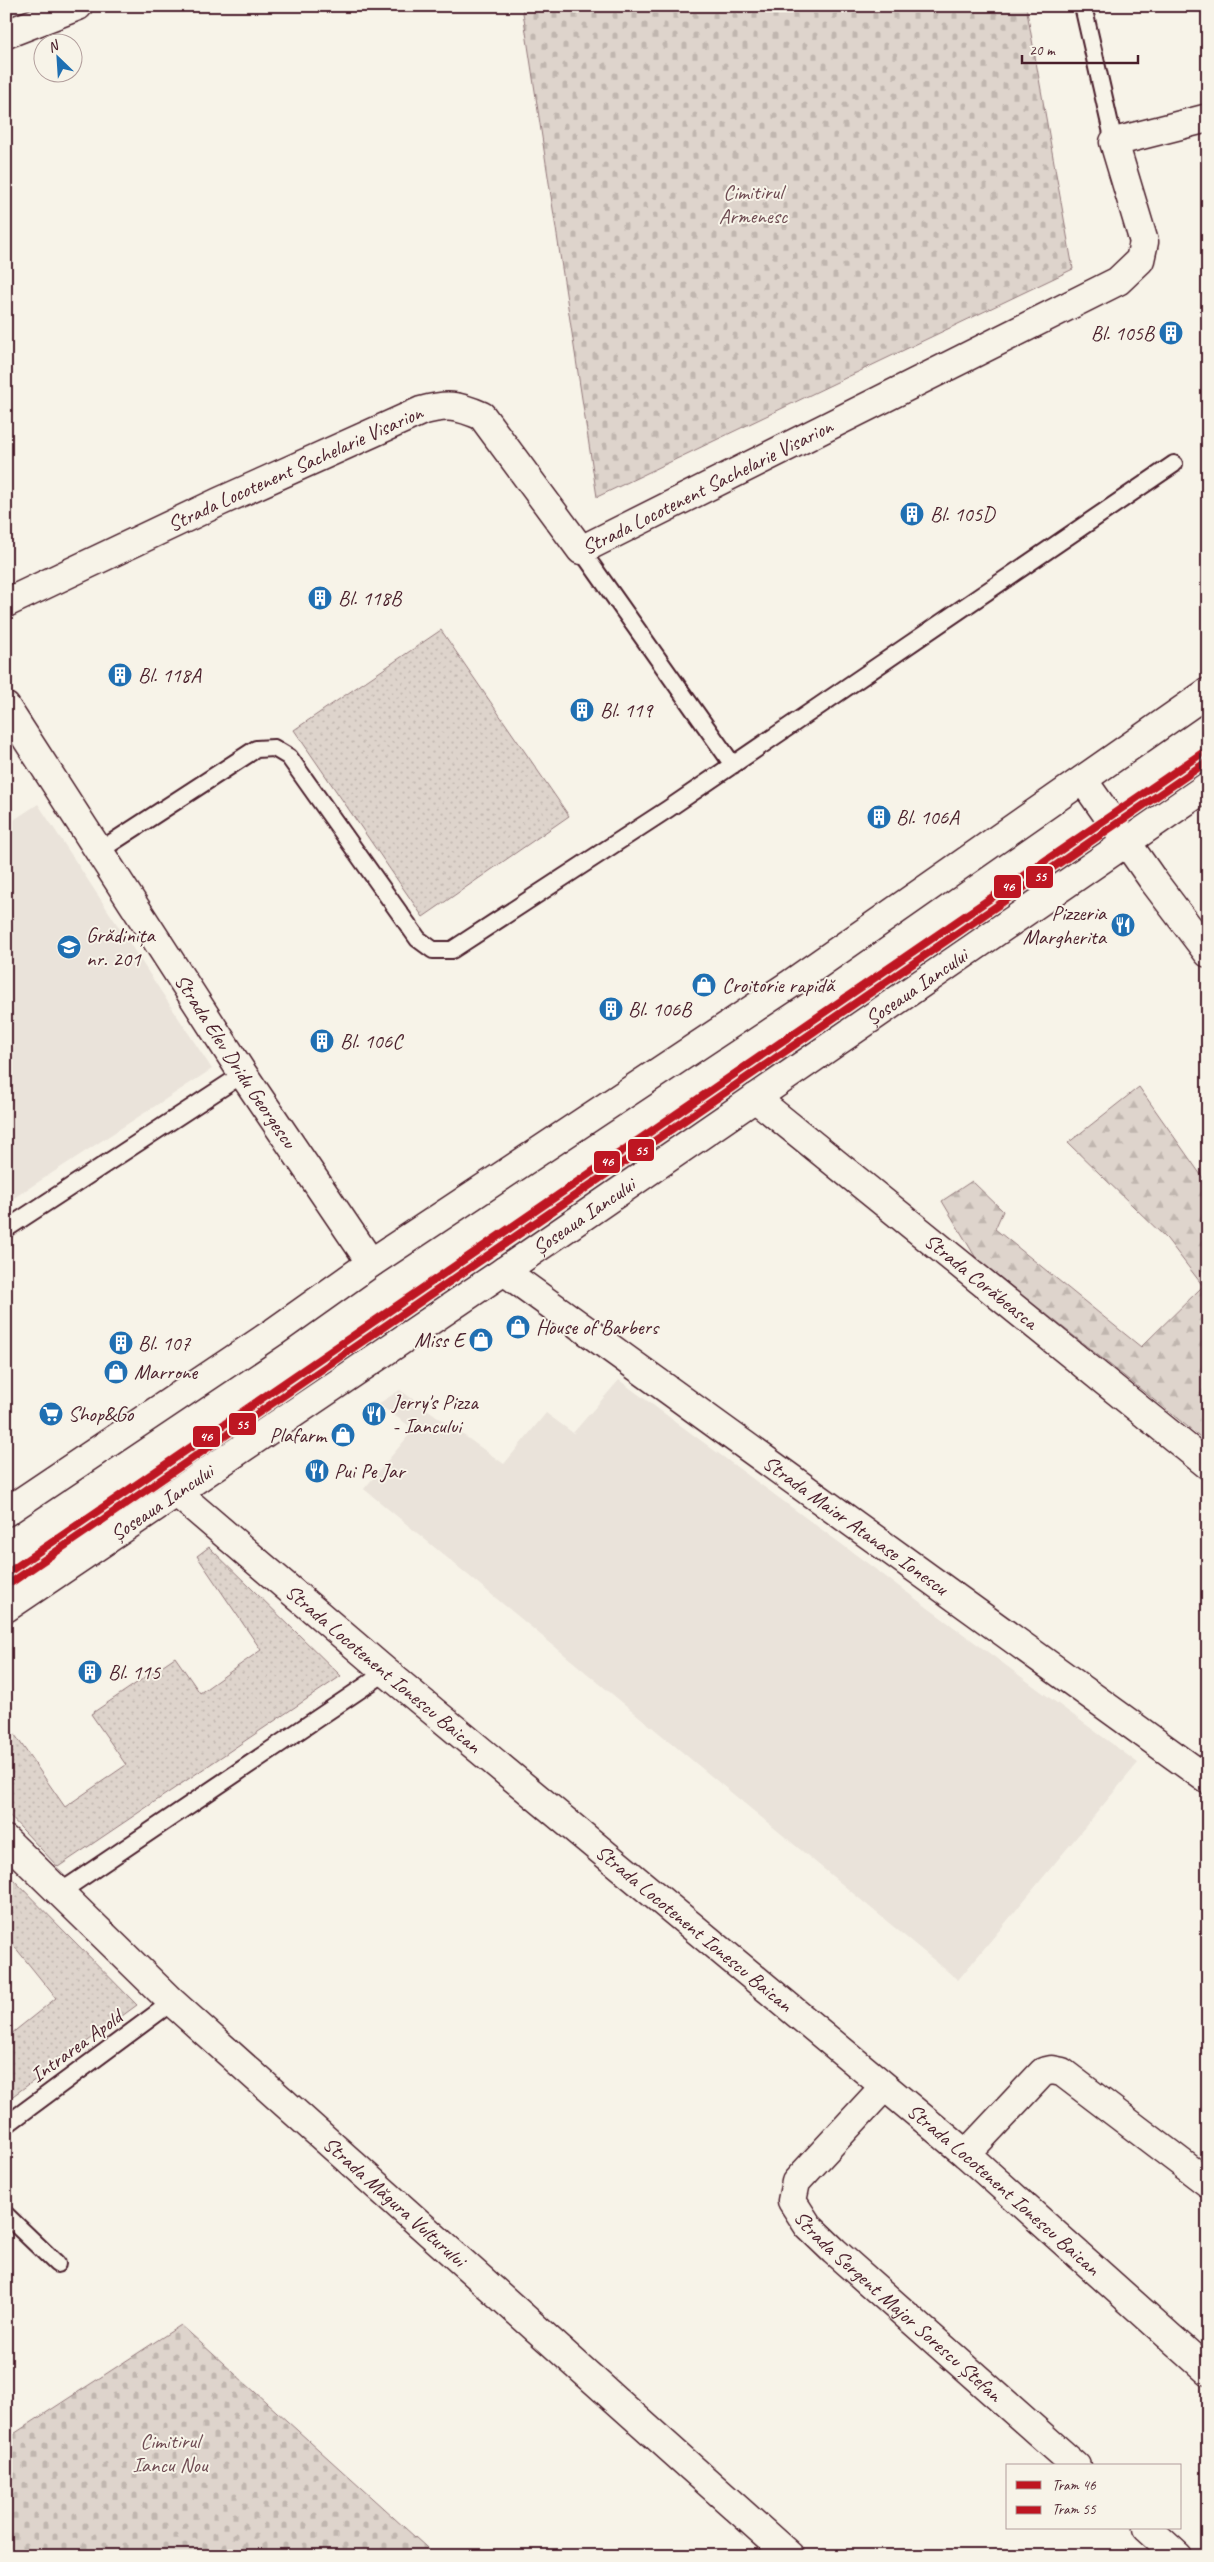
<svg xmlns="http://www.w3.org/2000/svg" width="1214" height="2562" viewBox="0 0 1214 2562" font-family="Caveat,sans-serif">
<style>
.built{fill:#eae3da}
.forest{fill:url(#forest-firs);stroke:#947a7c}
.cemetery{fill:url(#cemetery-stones);stroke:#947a7c}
.park{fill:url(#park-dots);stroke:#947a7c}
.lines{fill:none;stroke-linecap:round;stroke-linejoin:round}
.service-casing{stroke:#4a1f2b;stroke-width:20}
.minor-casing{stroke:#4a1f2b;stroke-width:31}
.primary-casing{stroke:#4a1f2b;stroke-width:31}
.service{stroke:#f7f3e8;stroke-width:16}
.minor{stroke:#f7f3e8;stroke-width:28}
.primary{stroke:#f7f3e8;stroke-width:28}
.tram-1-casing{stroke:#f7f3e8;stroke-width:11}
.tram-2-casing{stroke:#f7f3e8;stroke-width:11}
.tram-1{stroke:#be1622;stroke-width:8}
.tram-2{stroke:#be1622;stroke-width:8}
.labels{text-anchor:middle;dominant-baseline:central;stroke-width:4;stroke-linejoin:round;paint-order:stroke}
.park-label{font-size:21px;fill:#6f4c53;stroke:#f7f3e8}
.poi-label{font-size:21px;fill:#4a1f2b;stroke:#f7f3e8;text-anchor:start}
.street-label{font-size:21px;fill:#4a1f2b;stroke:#f7f3e8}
.line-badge{stroke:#f7f3e8;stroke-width:2}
.badge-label{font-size:14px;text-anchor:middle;font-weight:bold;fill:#fff}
</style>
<defs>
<pattern id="forest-firs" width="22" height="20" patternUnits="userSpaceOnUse" patternTransform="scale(1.25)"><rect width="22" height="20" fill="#ded4cc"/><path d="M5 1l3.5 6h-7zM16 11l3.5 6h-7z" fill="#c0b6af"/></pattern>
<pattern id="cemetery-stones" width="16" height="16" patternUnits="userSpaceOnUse" patternTransform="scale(1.25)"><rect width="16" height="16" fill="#ded4cc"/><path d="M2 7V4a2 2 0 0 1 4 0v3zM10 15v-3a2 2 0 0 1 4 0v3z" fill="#c0b6af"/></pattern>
<pattern id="park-dots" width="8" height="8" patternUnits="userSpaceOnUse" patternTransform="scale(1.25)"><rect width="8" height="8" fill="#ded4cc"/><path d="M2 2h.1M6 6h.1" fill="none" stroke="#c0b6af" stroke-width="1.8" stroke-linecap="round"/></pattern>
</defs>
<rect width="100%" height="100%" fill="#f7f3e8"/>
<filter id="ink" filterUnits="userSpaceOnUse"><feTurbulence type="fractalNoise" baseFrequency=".02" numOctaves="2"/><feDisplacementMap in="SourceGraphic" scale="10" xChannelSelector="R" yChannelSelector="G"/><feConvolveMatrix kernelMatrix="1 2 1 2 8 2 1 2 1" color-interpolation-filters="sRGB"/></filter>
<g filter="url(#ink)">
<path class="built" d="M38 804 212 1069 6 1203V825Z
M619 1380 1138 1763 958 1980 364 1489 414 1429 378 1404 400 1390 504 1464 546 1413 573 1433Z"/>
<path class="forest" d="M1139 1087 1208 1185V1443L976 1258 942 1201 972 1181 1003 1211 995 1229 1141 1347 1203 1286 1167 1239 1068 1143Z"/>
<path class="cemetery" d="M522 6H1026L1073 269 597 497Z
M181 2325 436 2556H6V2439Z"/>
<path class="park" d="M441 630 569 816 423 917 294 730Z
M209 1547 341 1676 58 1867 6 1812V1722L65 1807 126 1765 91 1714 175 1657 200 1693 261 1650 197 1556Z
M6 1872 137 2005 6 2101V2038L56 1998 6 1936Z"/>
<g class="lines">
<defs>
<path id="service" d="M1083 6 1114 142
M581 550 733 765
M99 851 256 749 274 748 289 757 418 939 433 950H452L668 809 1174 464
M6 1229 243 1074
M59 1893 386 1672
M6 2125 172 2002
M6 2215 57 2264"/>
<g id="minor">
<path d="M6 34 78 6"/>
<path id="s1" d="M6 603 219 502 421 411C447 404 457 405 482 416L581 550 1118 281 1140 260 1144 242 1114 142 1208 118"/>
<path id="s2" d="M6 707 243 1074 371 1263"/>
<path d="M1083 780 1155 883 1208 953"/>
<path id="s3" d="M755 1098 1208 1465"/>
<path id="s4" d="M504 1271 1208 1780"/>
<path id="s5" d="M177 1493 386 1672 966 2154 1208 2371"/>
<path id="s6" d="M6 1840 172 2002 790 2556"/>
<path id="s7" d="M884 2087 796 2182 792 2201 808 2226 834 2251 1076 2466"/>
<path d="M966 2154 1043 2072 1052 2070 1062 2072 1208 2183"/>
<path d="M1147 2528 1178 2556"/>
</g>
<g id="primary">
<path d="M6 1512 274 1332 371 1263 789 985 1208 692"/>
<path id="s8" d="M6 1608 504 1271 1208 786"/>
</g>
</defs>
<use href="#service" class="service-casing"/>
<use href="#minor" class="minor-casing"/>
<use href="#primary" class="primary-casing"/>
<use href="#service" class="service"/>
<use href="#minor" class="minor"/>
<use href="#primary" class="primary"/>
<defs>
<path id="tram-1" d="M6 1574 1208 749"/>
<path id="tram-2" d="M12 1582 1208 761"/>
</defs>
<use href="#tram-1" class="tram-1-casing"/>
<use href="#tram-2" class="tram-2-casing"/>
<use href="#tram-1" class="tram-1"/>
<use href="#tram-2" class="tram-2"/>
</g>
</g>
<defs>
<symbol id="building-disc" viewBox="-11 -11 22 22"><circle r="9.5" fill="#1f6fb2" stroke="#f7f3e8"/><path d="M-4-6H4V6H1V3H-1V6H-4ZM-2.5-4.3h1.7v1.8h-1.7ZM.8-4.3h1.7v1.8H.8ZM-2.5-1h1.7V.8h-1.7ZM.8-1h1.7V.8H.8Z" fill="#fff"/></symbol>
<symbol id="restaurant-disc" viewBox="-11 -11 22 22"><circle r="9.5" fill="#1f6fb2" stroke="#f7f3e8"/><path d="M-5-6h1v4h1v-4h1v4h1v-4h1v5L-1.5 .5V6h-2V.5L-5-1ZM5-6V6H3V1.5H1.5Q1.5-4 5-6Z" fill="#fff"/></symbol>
<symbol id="school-disc" viewBox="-11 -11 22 22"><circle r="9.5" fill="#1f6fb2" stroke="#f7f3e8"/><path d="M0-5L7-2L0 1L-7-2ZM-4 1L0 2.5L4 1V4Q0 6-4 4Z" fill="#fff"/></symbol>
<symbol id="shop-disc" viewBox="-11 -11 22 22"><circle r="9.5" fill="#1f6fb2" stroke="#f7f3e8"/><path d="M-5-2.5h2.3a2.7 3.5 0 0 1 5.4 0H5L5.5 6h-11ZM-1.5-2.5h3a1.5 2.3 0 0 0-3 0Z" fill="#fff"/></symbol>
<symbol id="supermarket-disc" viewBox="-11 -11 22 22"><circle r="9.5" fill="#1f6fb2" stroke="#f7f3e8"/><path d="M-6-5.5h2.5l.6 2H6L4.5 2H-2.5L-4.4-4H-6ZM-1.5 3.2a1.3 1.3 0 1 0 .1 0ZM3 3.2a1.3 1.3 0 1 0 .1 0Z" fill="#fff"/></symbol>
</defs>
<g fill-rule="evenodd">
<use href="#building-disc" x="1157" y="319" width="28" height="28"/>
<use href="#building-disc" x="898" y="500" width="28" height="28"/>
<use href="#building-disc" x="306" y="584" width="28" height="28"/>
<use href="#building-disc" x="106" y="661" width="28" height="28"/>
<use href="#building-disc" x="568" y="696" width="28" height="28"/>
<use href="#building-disc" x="865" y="803" width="28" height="28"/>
<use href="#restaurant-disc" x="1109" y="911" width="28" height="28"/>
<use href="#school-disc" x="55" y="933" width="28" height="28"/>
<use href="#shop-disc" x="690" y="971" width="28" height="28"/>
<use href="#building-disc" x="597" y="995" width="28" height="28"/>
<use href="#building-disc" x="308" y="1027" width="28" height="28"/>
<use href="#shop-disc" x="504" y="1313" width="28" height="28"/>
<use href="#shop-disc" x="467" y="1326" width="28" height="28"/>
<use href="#building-disc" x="107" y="1329" width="28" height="28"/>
<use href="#shop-disc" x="102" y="1358" width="28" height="28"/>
<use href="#supermarket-disc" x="37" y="1400" width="28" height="28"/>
<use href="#restaurant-disc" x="360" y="1400" width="28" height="28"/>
<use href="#shop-disc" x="329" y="1421" width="28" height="28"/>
<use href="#restaurant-disc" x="303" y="1457" width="28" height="28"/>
<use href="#building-disc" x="76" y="1658" width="28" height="28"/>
</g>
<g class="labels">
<g class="park-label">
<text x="753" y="192">Cimitirul<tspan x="753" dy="24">Armenesc</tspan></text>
<text x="170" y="2441">Cimitirul<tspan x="170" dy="24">Iancu Nou</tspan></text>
</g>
<g class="poi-label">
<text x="1154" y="333" text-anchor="end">Bl. 105B</text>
<text x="930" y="514">Bl. 105D</text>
<text x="338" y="598">Bl. 118B</text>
<text x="138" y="675">Bl. 118A</text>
<text x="600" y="710">Bl. 119</text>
<text x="896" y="817">Bl. 106A</text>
<text x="1106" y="913" text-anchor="end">Pizzeria<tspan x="1106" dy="24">Margherita</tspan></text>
<text x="86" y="935">Grădinița<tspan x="86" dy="24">nr. 201</tspan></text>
<text x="722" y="985">Croitorie rapidă</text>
<text x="628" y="1009">Bl. 106B</text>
<text x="340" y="1041">Bl. 106C</text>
<text x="536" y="1327">House of Barbers</text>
<text x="464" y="1340" text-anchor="end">Miss E</text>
<text x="138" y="1343">Bl. 107</text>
<text x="134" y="1372">Marrone</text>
<text x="392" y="1402">Jerry's Pizza<tspan x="392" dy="24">- Iancului</tspan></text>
<text x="68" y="1414">Shop&amp;Go</text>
<text x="326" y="1435" text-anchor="end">Plafarm</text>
<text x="334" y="1471">Pui Pe Jar</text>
<text x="108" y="1672">Bl. 115</text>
</g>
<g class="street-label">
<text stroke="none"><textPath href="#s1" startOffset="319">Strada Locotenent Sachelarie Visarion</textPath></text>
<text stroke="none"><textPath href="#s1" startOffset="828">Strada Locotenent Sachelarie Visarion</textPath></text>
<text stroke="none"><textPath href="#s8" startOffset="1102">Șoseaua Iancului</textPath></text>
<text stroke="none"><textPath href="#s2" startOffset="422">Strada Elev Dridu Georgescu</textPath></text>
<text stroke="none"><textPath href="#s8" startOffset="698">Șoseaua Iancului</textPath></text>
<text stroke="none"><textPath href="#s3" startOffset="291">Strada Corăbeasca</textPath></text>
<text stroke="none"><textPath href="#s8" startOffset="188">Șoseaua Iancului</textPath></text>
<text stroke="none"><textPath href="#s4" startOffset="434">Strada Maior Atanase Ionescu</textPath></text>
<text stroke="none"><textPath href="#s5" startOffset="271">Strada Locotenent Ionescu Baican</textPath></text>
<text stroke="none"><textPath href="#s5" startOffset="676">Strada Locotenent Ionescu Baican</textPath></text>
<text transform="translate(76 2046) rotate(-36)">Intrarea Apold</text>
<text stroke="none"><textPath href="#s5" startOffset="1081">Strada Locotenent Ionescu Baican</textPath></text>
<text stroke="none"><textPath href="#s6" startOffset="531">Strada Măgura Vulturului</textPath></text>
<text stroke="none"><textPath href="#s7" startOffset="299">Strada Sergent Major Sorescu Ștefan</textPath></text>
</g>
</g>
<g class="line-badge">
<rect x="1025" y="865" width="29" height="24" rx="5" fill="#be1622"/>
<rect x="993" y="874" width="29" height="25" rx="5" fill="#be1622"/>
<rect x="627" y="1138" width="28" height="24" rx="5" fill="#be1622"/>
<rect x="593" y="1150" width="28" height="24" rx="5" fill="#be1622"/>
<rect x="228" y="1412" width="29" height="24" rx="5" fill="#be1622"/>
<rect x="192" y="1425" width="29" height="23" rx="5" fill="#be1622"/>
</g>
<g class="badge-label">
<text x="1040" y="881">55</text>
<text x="1008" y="891">46</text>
<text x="641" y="1155">55</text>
<text x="607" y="1166">46</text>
<text x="242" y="1429">55</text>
<text x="206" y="1441">46</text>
</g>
<rect width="1214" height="2562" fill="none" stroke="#f7f3e8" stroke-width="25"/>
<rect x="12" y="12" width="1189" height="2537" fill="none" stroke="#4a1f2b" stroke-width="2" filter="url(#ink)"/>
<rect x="1006" y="2464" width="175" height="65" fill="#f7f3e8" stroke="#b29e9c"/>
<rect x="1016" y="2481" width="25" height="8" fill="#be1622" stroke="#b29e9c"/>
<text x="1052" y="2490" font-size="15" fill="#4a1f2b">Tram 46</text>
<rect x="1016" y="2506" width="25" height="8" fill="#be1622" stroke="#b29e9c"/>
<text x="1052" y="2514" font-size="15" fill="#4a1f2b">Tram 55</text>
<g transform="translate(58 58) rotate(335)"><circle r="24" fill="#f7f3e8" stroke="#b29e9c"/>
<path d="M0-4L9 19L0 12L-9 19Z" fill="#1f6fb2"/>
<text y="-8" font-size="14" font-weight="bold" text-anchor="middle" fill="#4a1f2b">N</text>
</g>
<path d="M1022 55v8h116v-8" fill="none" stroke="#4a1f2b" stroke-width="2.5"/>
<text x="1029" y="55" font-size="15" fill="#4a1f2b" stroke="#f7f3e8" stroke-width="4" paint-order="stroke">20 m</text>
</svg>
